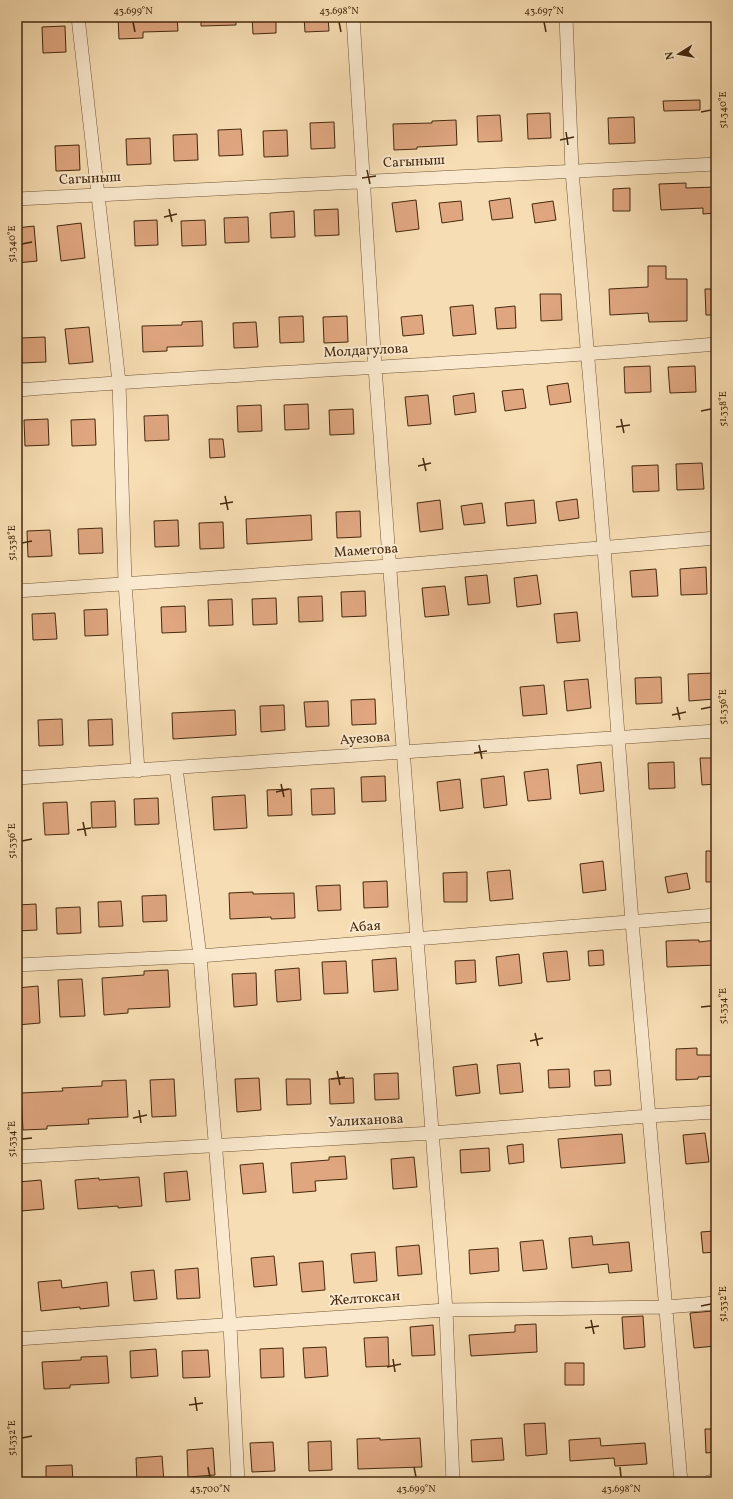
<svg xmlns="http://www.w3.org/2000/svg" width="733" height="1499" viewBox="0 0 733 1499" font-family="Vollkorn,serif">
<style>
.building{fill:#dfa680;stroke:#46290d}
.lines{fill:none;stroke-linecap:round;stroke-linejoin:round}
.minor-casing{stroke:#725636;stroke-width:14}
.minor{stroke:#fae9ce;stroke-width:13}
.ticks{fill:none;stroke:#46290d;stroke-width:1.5}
.labels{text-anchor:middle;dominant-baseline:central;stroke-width:4;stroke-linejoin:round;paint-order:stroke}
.street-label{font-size:14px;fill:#46290d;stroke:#fae9ce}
.neatline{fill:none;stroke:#46290d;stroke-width:1.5}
.ticks-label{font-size:10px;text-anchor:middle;fill:#46290d}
</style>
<rect width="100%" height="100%" fill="#f7ddb3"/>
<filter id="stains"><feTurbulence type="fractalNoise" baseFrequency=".005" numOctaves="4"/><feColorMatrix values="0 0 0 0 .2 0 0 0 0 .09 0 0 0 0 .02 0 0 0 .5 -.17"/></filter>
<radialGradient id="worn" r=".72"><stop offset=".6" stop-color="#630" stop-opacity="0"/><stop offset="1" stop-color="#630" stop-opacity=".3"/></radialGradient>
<path class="building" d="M118 17H177L178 31 143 32V38L119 39Z
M201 17H236V25L201 26Z
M252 17H276V33L253 34Z
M304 17H328L329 31 305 32Z
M65 26 66 52 43 53 42 27Z
M700 100V110L664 111 663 101Z
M550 113 551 138 528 139 527 114Z
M500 115 502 141 478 142 477 116Z
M634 117 635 143 609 144 608 118Z
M456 120 457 145 417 147V149L394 150 393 124 432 123V121Z
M334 122 335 148 311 149 310 123Z
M241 129 243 155 219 156 218 130Z
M287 130 288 156 264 157 263 131Z
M197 134 198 160 174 161 173 135Z
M150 138 151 164 127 165 126 139Z
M79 145 80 170 56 171 55 146Z
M686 183V188L716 187V213L703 214V208L661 210 659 184Z
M630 188V211H613V189Z
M510 198 513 218 492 220 489 201Z
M416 200 419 229 396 232 392 203Z
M461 201 463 220 442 223 439 203Z
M553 201 556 220 535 223 532 204Z
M338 209 339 235 315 236 314 210Z
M294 211 295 237 271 238 270 213Z
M248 217 249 242 225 243 224 218Z
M157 220 158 245 135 246 134 221Z
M205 220 206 245 182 246 181 221Z
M81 223 85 258 61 261 57 226Z
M34 226 37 261 17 263V228Z
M648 266H666V279H687V321L649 322 648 313 610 315 609 289 648 287Z
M705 289H716V315H706Z
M540 294H561L562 320 541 321Z
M473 305 476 334 453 336 450 307Z
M515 306 516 328 497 329 495 308Z
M422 315 424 334 403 336 401 317Z
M303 316 304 342 280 343 279 317Z
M347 316 348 342 324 343 323 317Z
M202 321 203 346 167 347V351L143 352 142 326 182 325V322Z
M256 322 258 347 234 348 233 323Z
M89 327 93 362 69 364 65 329Z
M45 337 46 362 22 363 21 338Z
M650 366 651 392 625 393 624 367Z
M695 366 696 392 670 393 668 367Z
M568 383 571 402 550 405 547 386Z
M523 389 526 408 505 411 502 391Z
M474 393 476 412 455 415 453 396Z
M428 395 431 424 408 426 405 397Z
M308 404 309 429 285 430 284 405Z
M261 405 262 431 238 432 237 406Z
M353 409 354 434 330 435 329 410Z
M168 415 169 440 145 441 144 416Z
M48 419 49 445 25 446 24 420Z
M95 419 96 445 72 446 71 420Z
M209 439H223L225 457 210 458Z
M702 463 704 489 677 490 676 464Z
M658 465 659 491 633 492 632 466Z
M577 499 579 518 559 521 556 502Z
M440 500 443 529 420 532 417 503Z
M534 500 536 523 507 526 505 503Z
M482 503 485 523 464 525 461 506Z
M360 511 361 537 337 538 336 512Z
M311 515 312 540 247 544 246 519Z
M178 520 179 546 155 547 154 521Z
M223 522 224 548 200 549 199 523Z
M102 528 103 553 79 554 78 529Z
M50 530 52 556 28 557 27 531Z
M706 567 707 594 681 595 680 569Z
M656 569 658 596 632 597 630 571Z
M487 575 490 603 468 605 465 577Z
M537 575 541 604 517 607 514 578Z
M445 586 449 615 425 617 422 588Z
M365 591 366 616 342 617 341 592Z
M322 596 323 621 299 622 298 597Z
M276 598 277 624 253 625 252 599Z
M232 599 233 625 209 626 208 600Z
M185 606 186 632 162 633 161 607Z
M107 609 108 635 85 636 84 610Z
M577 612 580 641 557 643 554 614Z
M55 613 57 639 33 640 32 614Z
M714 673 715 699 689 701 688 674Z
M661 677 662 703 636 704 635 678Z
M588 679 591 708 567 711 564 681Z
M544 685 547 714 523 716 520 687Z
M375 699 376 724 352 725 351 700Z
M328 701 329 726 306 727 304 702Z
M284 705 285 730 261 732 260 706Z
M235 710 236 735 173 739 172 713Z
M62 719 63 745 39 746 38 720Z
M112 719 113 745 89 746 88 720Z
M700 758H716V784L702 785Z
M601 762 604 791 580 794 577 765Z
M674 762 675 788 649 789 648 763Z
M548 769 551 799 528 801 524 772Z
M385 776 386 801 362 802 361 777Z
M504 776 507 805 484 808 481 779Z
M460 779 463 808 440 811 437 782Z
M334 788 335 814 312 815 311 789Z
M291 789 292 815 268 816 267 790Z
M245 795 247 828 214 830 212 797Z
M158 798 159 824 135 825 134 799Z
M115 801 116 827 92 828 91 802Z
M67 802 69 834 45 835 43 803Z
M706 851H716V882H706Z
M603 861 606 890 583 893 580 864Z
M510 870 513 899 490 901 487 872Z
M467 872V902H444L443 873Z
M687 873 690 889 668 893 665 877Z
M387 881 388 907 364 908 363 882Z
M340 885 341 910 318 911 316 886Z
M253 892V894L294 893 295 918 271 919V917L230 919 229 893Z
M166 895 167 921 143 922 142 896Z
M121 901 123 926 99 927 98 902Z
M36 904 37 930 17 931V905Z
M80 907 81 933 57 934 56 908Z
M692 940H699V942L716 940V965L667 967 666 941Z
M603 950 604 965 589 966 588 951Z
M567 951 570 980 547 982 543 953Z
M519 954 522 983 499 986 496 957Z
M396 958 398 990 374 992 372 960Z
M475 960 476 982 456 984 455 961Z
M346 961 348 993 324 994 322 962Z
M299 968 301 1000 277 1002 275 970Z
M168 970 170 1007 128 1009V1013L104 1015 102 978 144 975V971Z
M256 973 257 1005 234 1007 232 974Z
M82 979 85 1016 60 1017 58 980Z
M38 986 40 1023 17 1025V988Z
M697 1048V1055H716V1076L698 1077V1079L676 1080V1049Z
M520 1063 523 1092 500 1094 497 1065Z
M477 1064 480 1093 456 1096 453 1067Z
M569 1069 570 1087 549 1088 548 1070Z
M610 1070 611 1085 595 1086 594 1071Z
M398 1073 399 1099 375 1100 374 1074Z
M259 1078 261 1110 237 1112 235 1079Z
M353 1078 354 1103 330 1104 329 1079Z
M174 1079 176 1116 152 1117 150 1080Z
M286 1079H310L311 1104 287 1105Z
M126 1080 128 1117 88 1119 89 1124 47 1126V1129L23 1130 21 1093 63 1091 62 1088 102 1086V1081Z
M705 1133 709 1162 686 1164 683 1135Z
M622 1134 625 1163 561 1168 558 1139Z
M523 1144 524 1162 509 1164 507 1146Z
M489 1148 490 1171 461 1173 460 1150Z
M345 1156 347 1179 315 1181 316 1191 293 1193 291 1163 329 1160V1157Z
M414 1157 417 1187 393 1189 391 1159Z
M263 1163 266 1192 243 1194 240 1165Z
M187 1171 190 1200 166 1202 164 1173Z
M139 1177 142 1206 118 1208V1206L78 1209 75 1180 99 1178V1180Z
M41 1180 44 1209 21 1211 18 1182Z
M714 1231 715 1252 703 1253 701 1232Z
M592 1236 593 1245 629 1242 632 1271 609 1273 608 1264 572 1268 569 1238Z
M543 1240 547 1269 523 1271 520 1242Z
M419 1245 422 1274 398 1276 396 1247Z
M498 1248 499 1271 470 1274 469 1250Z
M375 1252 377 1281 354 1283 351 1254Z
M274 1256 277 1285 254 1287 251 1258Z
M323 1261 325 1290 302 1292 299 1263Z
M198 1268 200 1298 177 1299 175 1270Z
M154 1270 157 1299 134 1301 131 1272Z
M61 1280 62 1288 107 1282 109 1306 80 1309V1307L41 1311 38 1282Z
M713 1311 716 1346 694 1348 690 1313Z
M643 1316 645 1347 624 1349 622 1317Z
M536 1324 537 1352 471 1356 469 1335 515 1332V1325Z
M433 1325 435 1355 412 1356 410 1327Z
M388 1337 389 1366 366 1367 364 1338Z
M326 1347 328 1376 305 1378 303 1348Z
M283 1348 284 1377 261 1378 260 1349Z
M156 1349 158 1376 131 1378 130 1351Z
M208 1350 210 1377 183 1378 182 1351Z
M107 1356 109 1383 70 1385V1388L44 1389 42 1362 81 1360V1357Z
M565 1363H584V1385H565Z
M545 1423 547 1454 526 1456 524 1424Z
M705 1429H716V1452L706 1453Z
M380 1438V1440L420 1438 422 1467 358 1469 357 1439Z
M502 1438 504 1460 472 1462 471 1440Z
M600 1438 601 1446 645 1443 647 1464 615 1466 614 1458 570 1461 569 1440Z
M331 1441 332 1470 309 1471 308 1442Z
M273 1442 275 1471 252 1472 250 1443Z
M213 1448 215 1475 188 1477 187 1450Z
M162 1456 164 1482H137L136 1458Z
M72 1465 73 1482H46V1466Z"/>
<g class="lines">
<defs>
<path id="minor" d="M78 17 119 382 125 583 138 771
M353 17 375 367 417 939 446 1310 453 1482
M566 17 572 171 604 548 632 922 681 1482
M17 199 716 164
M17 390C250 372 483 364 716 344
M17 591 389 566 716 538
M176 768 200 956 230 1325 238 1482
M17 778 716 731
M17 965 200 956 716 915
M17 1157 432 1133 649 1116 716 1112
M17 1339 446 1310 666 1307 716 1303
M709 1482 716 1481"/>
</defs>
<use href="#minor" class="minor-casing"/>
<use href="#minor" class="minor"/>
</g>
<path class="ticks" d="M133 22 135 32M339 22 341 32M544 22 546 32M701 112 711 110M566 132 568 145M560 140 574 137M367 170 370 184M362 178 376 176M169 209 172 222M164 217 177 214M22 244 32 242M701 411 711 409M621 419 624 433M616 427 630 425M423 458 426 471M418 466 431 463M225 496 228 510M220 504 233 502M22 543 32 541M677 707 680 720M701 709 711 707M672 715 686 712M479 745 482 759M474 753 487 751M281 784 284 797M276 792 289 789M83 822 86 836M77 830 91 828M22 841 32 839M701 1007 711 1006M535 1033 538 1046M530 1041 543 1038M337 1071 340 1085M331 1079 345 1077M139 1110 141 1123M133 1118 147 1115M22 1139 32 1138M701 1306 711 1304M591 1320 594 1334M585 1328 599 1326M393 1359 395 1372M387 1367 401 1364M195 1397 197 1411M189 1405 203 1403M22 1438 32 1436M208 1467 210 1477M414 1467 416 1477M620 1467 621 1477"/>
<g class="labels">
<g class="street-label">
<text transform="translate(414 162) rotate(-3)">Сагыныш</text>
<text transform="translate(90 179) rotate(-3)">Сагыныш</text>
<text transform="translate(366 351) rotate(-3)">Молдагулова</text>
<text transform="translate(366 551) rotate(-4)">Маметова</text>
<text transform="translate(365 739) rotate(-4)">Ауезова</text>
<text transform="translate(365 927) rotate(-4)">Абая</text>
<text transform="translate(366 1121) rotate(-3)">Уалиханова</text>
<text transform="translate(365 1299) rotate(-4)">Желтоксан</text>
</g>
</g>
<rect width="733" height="1499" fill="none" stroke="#f7ddb3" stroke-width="44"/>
<g transform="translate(679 54) rotate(259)" stroke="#fae9ce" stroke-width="3" paint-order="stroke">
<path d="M0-3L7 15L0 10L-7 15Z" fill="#46290d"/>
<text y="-6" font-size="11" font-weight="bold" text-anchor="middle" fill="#46290d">N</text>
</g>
<rect x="22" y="22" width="689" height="1455" class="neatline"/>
<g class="ticks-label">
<text x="133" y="14">43.699°N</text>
<text x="339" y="14">43.698°N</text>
<text x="544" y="14">43.697°N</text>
<text transform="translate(722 110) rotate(-90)" y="4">51.340°E</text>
<text transform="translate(11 244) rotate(-90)" y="4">51.340°E</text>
<text transform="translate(722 409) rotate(-90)" y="4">51.338°E</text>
<text transform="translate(11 543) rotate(-90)" y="4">51.338°E</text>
<text transform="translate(722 707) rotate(-90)" y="4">51.336°E</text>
<text transform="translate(11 841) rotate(-90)" y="4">51.336°E</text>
<text transform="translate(722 1006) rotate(-90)" y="4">51.334°E</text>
<text transform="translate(11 1139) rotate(-90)" y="4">51.334°E</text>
<text transform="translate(722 1304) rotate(-90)" y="4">51.332°E</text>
<text transform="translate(11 1438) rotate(-90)" y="4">51.332°E</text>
<text x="210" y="1492">43.700°N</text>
<text x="416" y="1492">43.699°N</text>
<text x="621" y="1492">43.698°N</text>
</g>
<rect width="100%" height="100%" filter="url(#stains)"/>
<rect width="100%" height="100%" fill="url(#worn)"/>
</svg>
